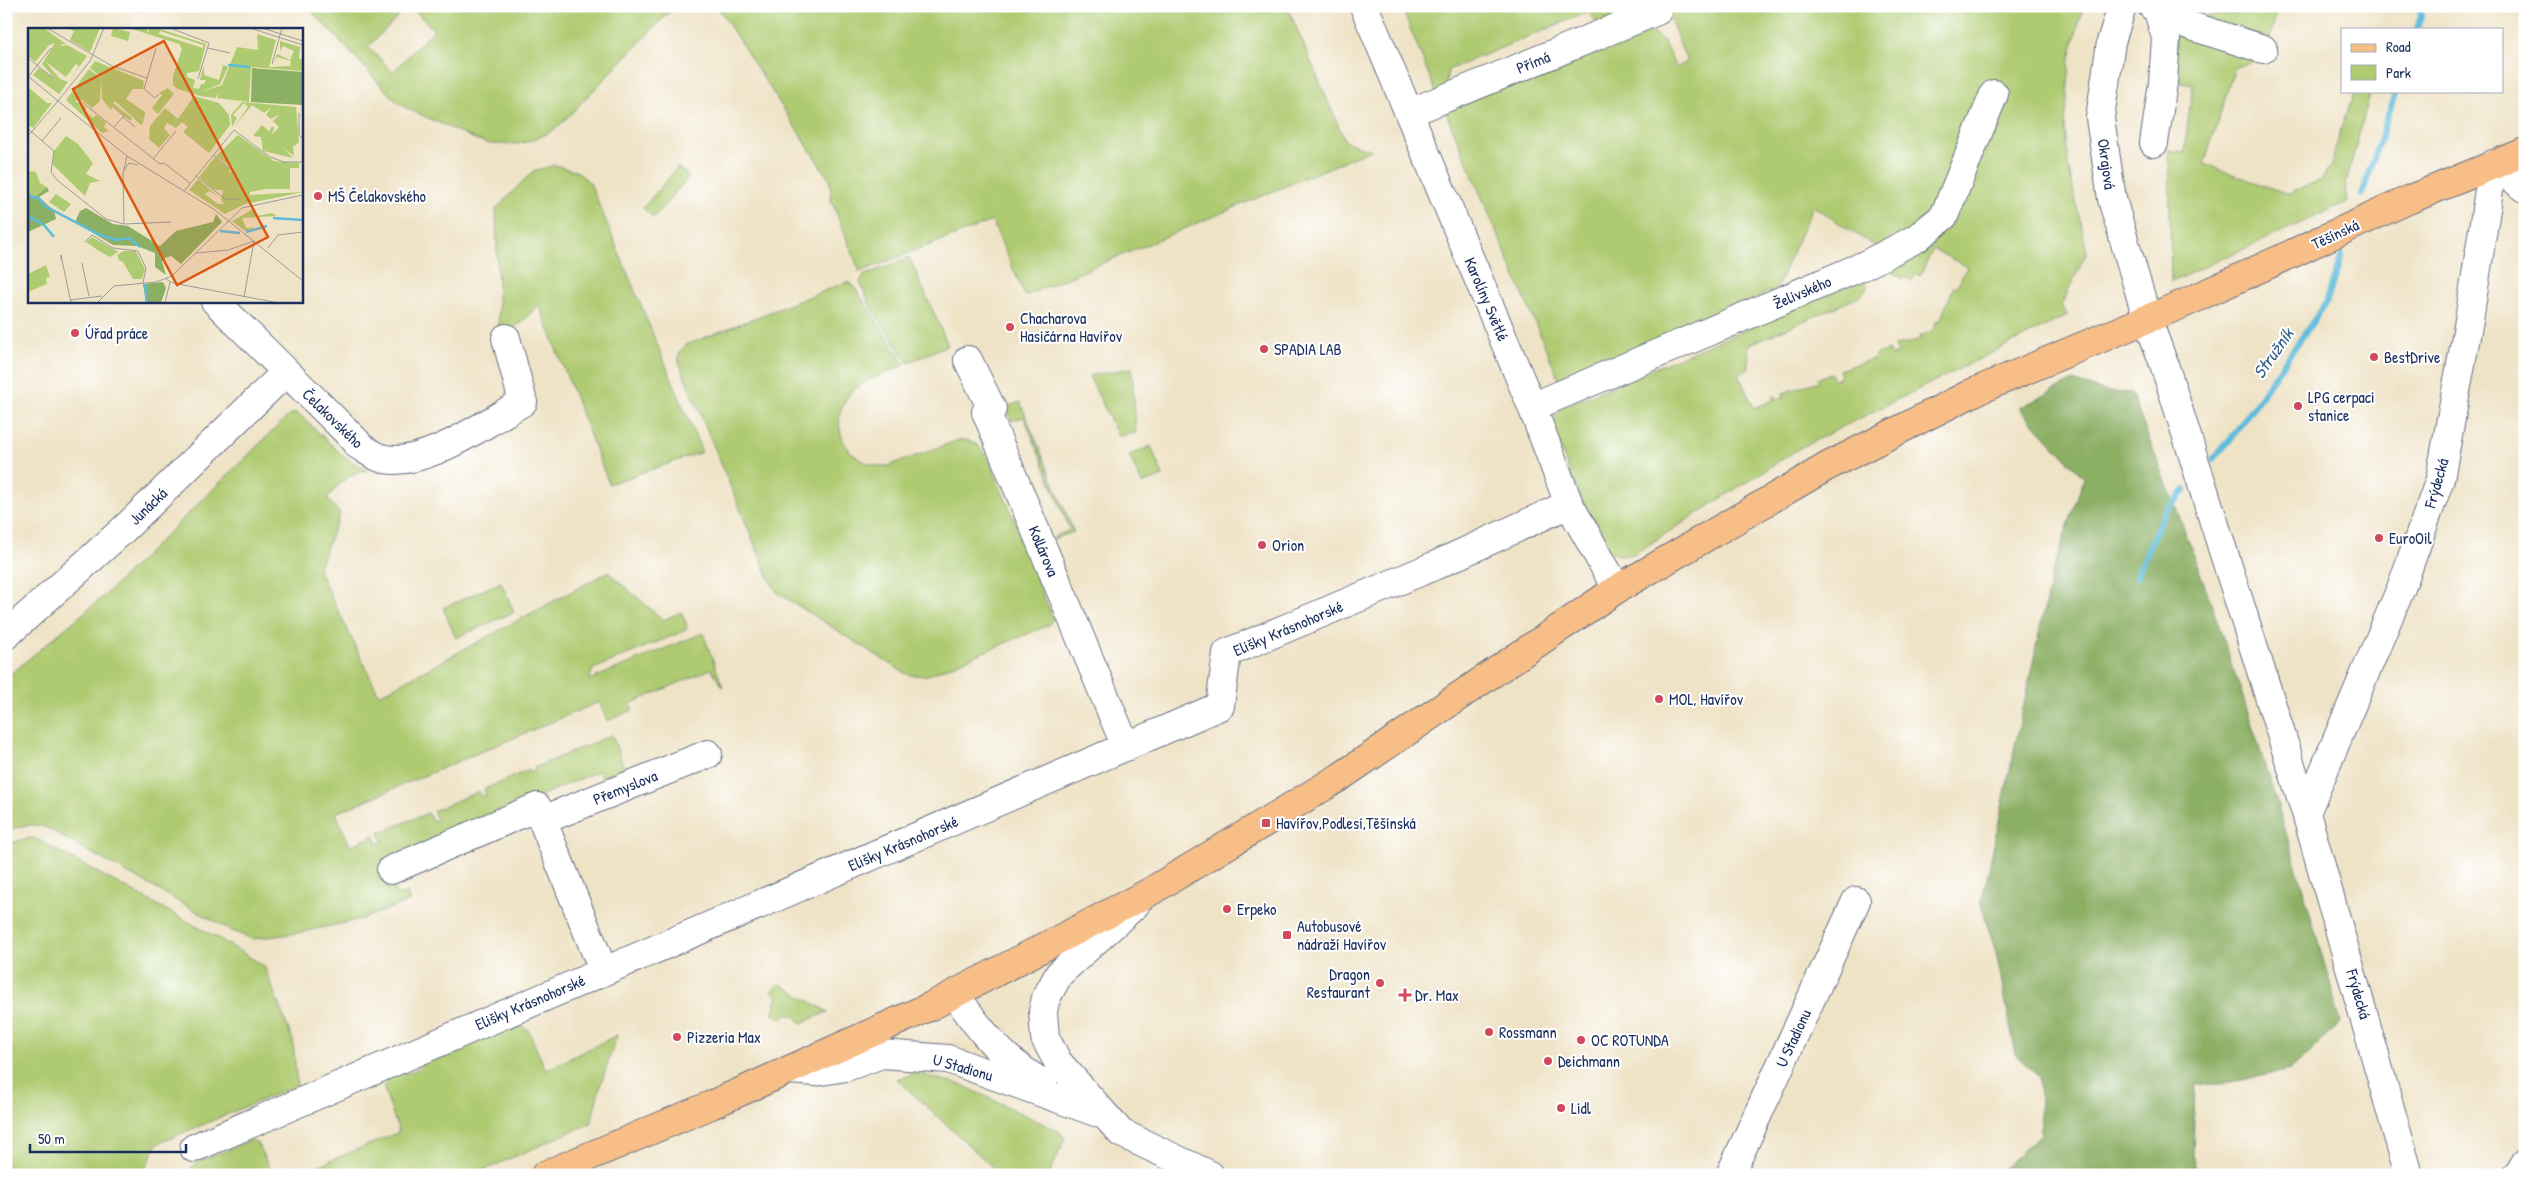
<svg xmlns="http://www.w3.org/2000/svg" width="2531" height="1181" viewBox="0 0 2531 1181" font-family="'Patrick Hand',sans-serif">
<style>
.green{fill:#afcb71;stroke:#657d68}
.forest{fill:#8baf63;stroke:#536f60}
.lines{fill:none;stroke-linecap:round;stroke-linejoin:round}
.stream{stroke:#5dbbdb;stroke-width:6}
.minor-casing{stroke:#656e82;stroke-width:30}
.major-casing{stroke:#656e82;stroke-width:30}
.minor{stroke:#fff;stroke-width:28}
.major{stroke:#f7be88;stroke-width:28}
.poi-dot{fill:#d1495b;stroke:#fff;stroke-width:2}
.labels{text-anchor:middle;dominant-baseline:central;stroke-width:4;stroke-linejoin:round;paint-order:stroke}
.street-label{font-size:16px;fill:#1b2f5e;stroke:#fff}
.poi-label{font-size:16px;fill:#1b2f5e;stroke:#fff;text-anchor:start}
.water-label{font-size:18px;font-style:italic;fill:#32608a;stroke:#fff}
.inset-river{fill:none;stroke:#5dbbdb;stroke-width:2.5}
.inset-road{fill:none;stroke:#9a9b9c;stroke-width:1}
.view{fill:#de5710;fill-opacity:0.15;stroke:#de5710;stroke-width:2.5}
.inset-edge{fill:none;stroke:#1b2f5e;stroke-width:2.5}
</style>
<rect width="100%" height="100%" fill="#fff"/>
<filter id="ink" filterUnits="userSpaceOnUse"><feTurbulence type="fractalNoise" baseFrequency=".02" numOctaves="2"/><feDisplacementMap in="SourceGraphic" scale="10" xChannelSelector="R" yChannelSelector="G"/><feConvolveMatrix kernelMatrix="1 2 1 2 8 2 1 2 1" color-interpolation-filters="sRGB"/></filter>
<filter id="wash" filterUnits="userSpaceOnUse"><feTurbulence type="fractalNoise" baseFrequency=".0096" numOctaves="4" result="noise"/><feDisplacementMap in="SourceGraphic" scale="20" xChannelSelector="R" yChannelSelector="G"/><feGaussianBlur stdDeviation="1.12" result="paint"/><feColorMatrix in="noise" values="0 0 0 0 0 0 0 0 0 0 0 0 0 0 0 0 0 1.4 0 .05"/><feComposite in="paint" operator="in"/></filter>
<g filter="url(#wash)">
<rect width="100%" height="100%" fill="#efe3c6"/>
<path class="green" d="M307 6H408L368 47 393 72 434 30 410 6H675L560 125 547 134 532 140 519 144H491L477 140 408 109 396 101Z
M717 6H1287L1345 141 1371 150 1025 296 992 221 860 272 831 200 830 181Z
M1401 6H1635L1602 25 1595 21 1588 12 1448 70 1445 92 1437 95Z
M1665 6H2083L2070 58 2065 125 2068 165 2087 252 2061 306 2068 315 1800 448 1634 554C1621 557 1610 553 1599 546L1551 425 1560 408 1865 279 1867 288 1859 297 1748 345 1749 369 1738 374 1754 408 1774 400 1773 397 1776 396 1777 399 1784 397 1783 393 1819 381 1818 378 1831 373 1834 380 1841 377 1839 370 1875 358V355L1888 350 1891 356 1898 353 1895 346 1921 339 1920 336 1932 331 1937 320 1940 321 1954 286 1957 287 1967 267 1933 249 1920 276 1916 274 1912 281 1905 277 1904 279 1887 269 1879 249 1813 206 1776 289 1560 382 1444 108 1645 29 1663 40 1676 68 1687 62Z
M2254 6H2278L2266 55 2271 57 2235 67 2204 164 2288 194 2321 180 2331 165 2344 118 2356 91H2371L2345 186 2347 202 2171 282 2169 150 2184 152 2193 84 2175 81 2168 11 2191 18 2247 12Z
M555 165 578 172 590 183 702 452 609 484 539 305 521 323 499 333 496 209 533 171Z
M678 167 689 177 653 218 643 208Z
M909 257 948 345 908 363 870 306 860 282 863 276Z
M847 282 853 285 905 365C888 373 862 379 850 394 824 425 849 469 888 466L956 441C972 437 980 446 988 458L1040 581 1037 582 1053 618 1049 625 926 676 910 675 903 672 778 593 771 583 679 363C678 354 680 349 688 344Z
M1132 368 1136 433 1118 436 1089 376Z
M1020 402 1074 532 1054 539 1055 536 1070 530 1024 417 1011 421 1006 407Z
M296 413 301 416 342 455 367 471C348 472 339 485 327 498L340 514 318 569 379 695 608 572 663 620 681 612 687 625 686 630 593 669 589 680 703 633 723 687 711 669 630 704 633 710 607 721 599 702 336 813 350 846 374 835 378 844 383 842 379 833 428 813 432 821 437 819 433 811 479 791 481 797 486 796 484 789 529 770 530 773 535 770 534 768 583 747H588V745L612 735 625 770 603 780 599 771 384 862 397 896 407 893 410 901 362 919 298 933 253 939 234 932 57 834C41 821 24 824 6 831V678L105 595 289 415Z
M1151 446 1163 476 1142 484 1129 455Z
M501 582 514 612 456 638 443 608Z
M34 838 220 939 264 966 293 1041 297 1085 157 1144 142 1175H6V845L24 839Z
M780 984 828 1012 801 1023 796 1017 787 1014 782 1018 772 1014 778 996 772 991Z
M515 1023 528 1030 546 1070 617 1035 599 1090 591 1123 473 1175H296L399 1132 384 1089 386 1079 403 1069 406 1074 420 1068 418 1062Z
M915 1073 962 1085 1060 1132 1065 1139 1049 1175H1001L897 1079Z
M252 1140 257 1143 273 1175H184L197 1162Z"/>
<path class="forest" d="M2073 381 2107 392 2131 393C2152 448 2175 503 2195 558 2250 711 2298 866 2341 1023L2290 1070 2231 1082 2195 1085 2193 1155 2199 1175H1996L2041 1134 2039 1077 2016 1055 1996 953 1981 905 2052 573 2084 478 2019 408Z"/>
<g class="lines">
<path class="stream" d="M2417 29 2421 16 2420 6
M2362 195 2396 91
M2213 459 2230 440 2326 303 2342 255
M2136 577 2164 513 2185 490"/>
</g>
</g>
<g filter="url(#ink)">
<g class="lines">
<defs>
<path id="minor" d="M1364 6 1532 407 1569 504 1617 589
M2122 6 2111 42 2100 118 2112 199 2147 318 2164 364 2306 813 2409 1175
M2152 6 2157 8 2166 38 2163 83 2154 143
M2160 16 2263 49
M1409 113 1657 11
M215 301 357 442 358 445C365 449 371 454 378 457 418 473 489 421 523 402L506 338
M968 360 992 409 986 412 1126 747
M1532 407 1865 265 1917 238 1944 216 1994 94
M6 635 123 530 286 372
M2306 813 2401 588 2440 479 2469 320 2493 164 2525 188
M543 820 708 754
M391 870 537 807 603 970
M1135 905 1059 974 1046 998 1043 1011 1045 1038 1058 1062 1121 1133 1210 1175
M956 995C979 1030 1005 1062 1043 1083
M790 1070 815 1072 846 1067 882 1054 948 1059 1101 1114
M194 1148 1220 706 1227 653 1434 566 1569 504
M1730 1175 1856 901
M2516 1175 2525 1164"/>
<path id="major" d="M545 1175 711 1105 929 1007 1148 893 1340 777 1617 589 1828 466 1974 392 2185 303 2408 200 2525 152"/>
</defs>
<use href="#minor" class="minor-casing"/>
<use href="#major" class="major-casing"/>
<use href="#minor" class="minor"/>
<use href="#major" class="major"/>
</g>
</g>
<g class="poi-dot">
<circle cx="318" cy="196" r="5"/>
<circle cx="1010" cy="327" r="5"/>
<circle cx="75" cy="333" r="5"/>
<circle cx="1264" cy="349" r="5"/>
<circle cx="2374" cy="357" r="5"/>
<circle cx="2298" cy="406" r="5"/>
<circle cx="2379" cy="538" r="5"/>
<circle cx="1262" cy="545" r="5"/>
<circle cx="1659" cy="699" r="5"/>
<rect x="1261" y="818" width="10" height="10" rx="2.5"/>
<circle cx="1227" cy="909" r="5"/>
<rect x="1282" y="930" width="10" height="10" rx="2.5"/>
<circle cx="1380" cy="983" r="5"/>
<path d="M1402.5 987.5h5v5h5v5h-5v5h-5v-5h-5v-5h5z"/>
<circle cx="1489" cy="1032" r="5"/>
<circle cx="677" cy="1037" r="5"/>
<circle cx="1581" cy="1040" r="5"/>
<circle cx="1548" cy="1061" r="5"/>
<circle cx="1561" cy="1108" r="5"/>
</g>
<g class="labels">
<g class="street-label">
<text transform="translate(1533 62) rotate(-22)">Přímá</text>
<text transform="translate(2107 164) rotate(82)">Okrajová</text>
<text transform="translate(2335 234) rotate(-25)">Těšínská</text>
<text transform="translate(1802 292) rotate(-23)">Želivského</text>
<text transform="translate(1487 299) rotate(67)">Karolíny Světlé</text>
<text transform="translate(333 418) rotate(44)">Čelakovského</text>
<text transform="translate(2436 483) rotate(-74)">Frýdecká</text>
<text transform="translate(148 506) rotate(-44)">Junácká</text>
<text transform="translate(1044 551) rotate(67)">Kollárova</text>
<text transform="translate(1288 628) rotate(-23)">Elišky Krásnohorské</text>
<text transform="translate(625 787) rotate(-22)">Přemyslova</text>
<text transform="translate(903 843) rotate(-23)">Elišky Krásnohorské</text>
<text transform="translate(2359 994) rotate(74)">Frýdecká</text>
<text transform="translate(530 1002) rotate(-23)">Elišky Krásnohorské</text>
<text transform="translate(1793 1038) rotate(-65)">U Stadionu</text>
<text transform="translate(963 1067) rotate(16)">U Stadionu</text>
</g>
<g class="poi-label">
<text x="328" y="196">MŠ Čelakovského</text>
<text x="1020" y="318">Chacharova<tspan x="1020" dy="18">Hasičárna Havířov</tspan></text>
<text x="85" y="333">Úřad práce</text>
<text x="1274" y="349">SPADIA LAB</text>
<text x="2384" y="357">BestDrive</text>
<text x="2308" y="397">LPG cerpaci<tspan x="2308" dy="18">stanice</tspan></text>
<text x="2389" y="538">EuroOil</text>
<text x="1272" y="545">Orion</text>
<text x="1669" y="699">MOL, Havířov</text>
<text x="1276" y="823">Havířov,Podlesí,Těšínská</text>
<text x="1237" y="909">Erpeko</text>
<text x="1297" y="926">Autobusové<tspan x="1297" dy="18">nádraží Havířov</tspan></text>
<text x="1370" y="974" text-anchor="end">Dragon<tspan x="1370" dy="18">Restaurant</tspan></text>
<text x="1415" y="995">Dr. Max</text>
<text x="1499" y="1032">Rossmann</text>
<text x="687" y="1037">Pizzeria Max</text>
<text x="1591" y="1040">OC ROTUNDA</text>
<text x="1558" y="1061">Deichmann</text>
<text x="1571" y="1108">Lidl</text>
</g>
<g class="water-label">
<text transform="translate(2273 353) rotate(-55)">Stružník</text>
</g>
</g>
<g transform="translate(28 28)">
<rect width="275" height="275" fill="#efe3c6"/>
<path d="M0 0H16L38 16H34L33 18 39 17 59 28 41 53 51 38 48 36 38 49 18 34 32 51 40 54 31 66 5 47 11 40 25 49 14 36 27 15 21 17 7 34 0 28ZM39 0H72L62 24 42 12 46 3ZM85 0 102 4 100 13 83 8ZM101 0H119L120 5 122 0H129L178 16 171 43 159 45V49L167 52 165 60 171 61 173 56H176L178 52H172L176 37V47L191 52 195 37 188 34 200 39 192 56 173 64 194 57 209 19 230 22 229 6 248 12 241 39 262 38 263 33 249 29 246 35 249 26 262 32 266 23 255 18 252 23V13L272 19 271 31H274L275 43 223 39 221 74 189 70 191 64 187 70 172 68 150 61 145 57V48L154 21 151 16ZM132 3 175 17V20L131 6ZM67 33 116 53 115 61H105L98 71 117 84 116 92 108 87 116 93 113 97 87 73 85 75 104 90 102 93 85 78 83 82 74 71 73 49 62 40ZM61 41 73 50 72 73 64 80 54 72 47 73 58 79 56 83 65 90 68 87 78 94 76 99 81 103 74 105 38 72ZM0 59 19 75H24L5 100 0 97ZM140 60 146 66 130 86 124 80 134 67 131 65ZM166 68 191 75 201 87 202 97 181 125 155 104 160 99 154 94 148 100 139 95 136 100 142 107 131 120 121 111 122 98 137 80 150 91ZM214 74 268 79 271 114 265 119 266 128 255 120 265 130 235 123 233 109 225 108 234 97 241 103 244 98 246 100 244 107 251 99 245 93 252 86 243 91 238 87 243 79 236 85 224 77 206 99 220 79 216 75 205 87 209 90 204 99 203 87ZM210 107 246 133 271 135V140H262V161H238L222 164V167L275 164 217 176 197 186 161 162 170 151 191 169 181 163 177 166 190 176H196L193 172 195 162H186L171 149 187 129 202 141 201 146 207 138 204 140 188 128ZM38 108 50 116 65 135 58 146 72 153 62 155 57 168 24 136 26 123ZM0 143 8 144 12 155 19 159 8 168 0 166ZM28 166 43 176 36 184 21 174ZM225 181 229 188 244 185 249 188 214 190 218 200 227 199 217 203 204 193ZM64 209 89 223 90 224 82 229 71 223 58 214ZM96 223H108L117 241 114 251H105L95 234 91 232 89 227ZM18 237 22 249 18 250 19 256 0 264V246Z" fill="#afcb71" fill-rule="evenodd"/>
<path d="M224 40 275 44V77L223 74ZM19 159 21 163 11 169 26 183 28 191 0 204V166L8 168ZM58 180 85 196 100 198 132 218 148 203 185 194 188 186 194 194 153 236 143 228 137 230 134 233 138 247 127 239V225L109 218 85 217 47 194 52 183ZM135 254 138 260 133 275H118L115 256Z" fill="#8baf63"/>
<path class="inset-river" d="M200 37 222 39M0 168 10 170 17 178 70 206 88 212 101 210 112 219M0 188 16 197 26 209M245 190 275 192M192 203 212 205M218 204 239 198M117 256 119 275"/>
<path class="inset-road" d="M19 0 84 38 119 50M76 0 62 33 30 73 99 128 187 182 275 253M142 0 181 15 170 51M222 0 275 17M234 0 275 13M128 20 116 61 127 70 131 66M180 20 202 25M0 30 25 50M244 36 254 0M0 48 30 73 0 108M0 49 23 20M55 75 132 136 136 135 162 155M85 79 96 88 86 99M271 85V107L275 111M95 89 107 99M0 101 26 123 23 144 29 152 78 191 96 196 143 194M14 113 33 90M185 127 204 142M125 131 148 103M96 142 101 135 110 137M168 148 197 171H211M157 162 206 102 242 129 256 134H275M96 196 95 146 99 128M57 214 64 207 85 220 110 223 118 240 115 255M240 220 250 207 275 204M168 225 200 222 226 213 216 269M33 232V227L43 275M54 235 61 268M138 251 145 255 251 275M42 272 74 268M69 275 86 258 128 254 144 248 214 180 275 167M137 275 142 254"/>
<path class="view" d="M136 13 240 209 149 257 45 61Z"/>
<rect width="275" height="275" class="inset-edge"/>
</g>
<rect width="2531" height="1181" fill="none" stroke="#fff" stroke-width="25"/>
<rect x="2341" y="28" width="162" height="65" fill="#ffffff" stroke="#a4acbf"/>
<rect x="2351" y="44" width="25" height="8" fill="#f7be88" stroke="#a4acbf"/>
<text x="2386" y="52" font-size="15" fill="#1b2f5e">Road</text>
<rect x="2351" y="65" width="25" height="15" fill="#afcb71" stroke="#a4acbf"/>
<text x="2386" y="78" font-size="15" fill="#1b2f5e">Park</text>
<path d="M30 1144v8h156v-8" fill="none" stroke="#1b2f5e" stroke-width="2.5"/>
<text x="38" y="1144" font-size="15" fill="#1b2f5e" stroke="#ffffff" stroke-width="4" paint-order="stroke">50 m</text>
</svg>
